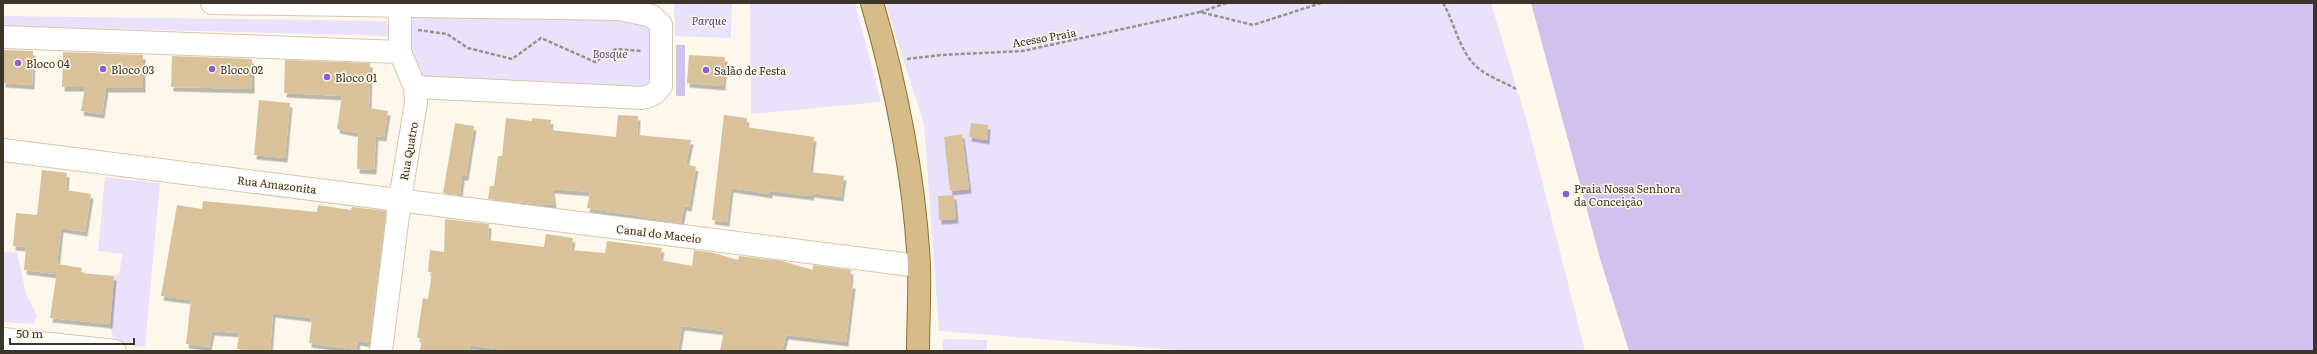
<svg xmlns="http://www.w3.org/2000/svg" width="2317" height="354" viewBox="0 0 2317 354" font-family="Literata,serif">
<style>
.green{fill:#eae2fc}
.water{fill:#d0c2ed}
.building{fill:#d9c299;filter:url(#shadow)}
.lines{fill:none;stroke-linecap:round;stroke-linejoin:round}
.minor-casing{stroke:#d6c7ac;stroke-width:24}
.major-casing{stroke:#8e7034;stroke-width:24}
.path{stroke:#9a9488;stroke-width:2.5;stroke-dasharray:4 2;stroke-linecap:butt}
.minor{stroke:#fff;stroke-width:22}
.major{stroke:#d6bc88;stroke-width:22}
.poi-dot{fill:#8e5bd3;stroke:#fef8ec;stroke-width:1.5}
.labels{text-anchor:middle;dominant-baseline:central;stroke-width:3;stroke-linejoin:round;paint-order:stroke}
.park-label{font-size:11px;font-style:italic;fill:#5a457c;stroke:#fef8ec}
.street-label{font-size:11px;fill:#3b352a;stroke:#fef8ec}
.poi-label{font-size:11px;fill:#3b352a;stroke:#fef8ec;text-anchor:start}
</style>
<defs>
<filter id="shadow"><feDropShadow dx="2.5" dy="4.5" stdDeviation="0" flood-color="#0004"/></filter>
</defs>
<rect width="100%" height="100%" fill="#fef8ec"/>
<path class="green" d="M674 3H732L731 38 675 36Z
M750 3H855L881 102 751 114Z
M885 3H1491L1528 125 1585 351H1189L939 331 924 124Z
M405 12 637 16 653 25 655 84 639 92 425 82 407 59Z
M3 16 387 21 388 36 3 26Z
M105 177 160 183 145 347 114 343 110 324 114 276 119 273 123 254 98 251Z
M3 251 17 253 26 294 37 315 34 324 3 322Z
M943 339 987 340V351H943Z"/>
<path class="water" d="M1531 3H2314V351H1629L1601 262Z
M676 45H685V96H676Z"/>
<path class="building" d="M3 50 33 51 32 85 3 83Z
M63 52 143 55V88H106L102 114 81 111 85 87H62Z
M689 55 725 57 723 86 687 83Z
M172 56 252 59V89L171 87Z
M285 60 370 63 369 108 388 111 384 137 376 136 374 170 357 169 358 133 337 129 342 96 284 93Z
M259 100 290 103 285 158 254 155Z
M618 115 638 116 637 135 691 140 686 164 696 167 689 207 684 206 681 223 587 208 590 192 552 189 554 204 545 205 488 199 490 186H494L498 156H502L506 118 532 121V118L551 120 550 130 616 137Z
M724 115 747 118 746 127 814 137 810 172 844 176 841 197 812 193 811 196 770 191V194L731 188 727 222 712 220Z
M455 123 474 126 466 176H462L460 195 443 193Z
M971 123 988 125 987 140 969 137Z
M962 134 969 189 950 191 944 137Z
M42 170 67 173 66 190 91 194 85 232 61 228 56 274 24 270 26 247 13 246 16 213 37 215Z
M954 195 956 219 939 220 938 196Z
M203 201 317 212 318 205 351 210 352 207 386 211 369 343 358 341 356 350 309 343 312 318 273 313 270 351 237 349 239 333 212 331 209 347 186 344 191 300 161 296 177 205 202 209Z
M445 219 489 224 488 240 544 247 546 234 573 238 571 250 605 253 607 241 662 248 660 260 692 266 694 250 714 253 738 260 739 256 782 261 813 270V265L851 270 850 284H853L846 342 786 335 782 351H720L724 331 682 326 678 351H509L470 345 469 351H420L422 338H417L423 298 428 299 432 272H428L430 250 444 252Z
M58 264 82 268 81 273 114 276 110 324 50 318Z"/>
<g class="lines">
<defs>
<path id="minor" d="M212 3 620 9 652 16 661 25V86C656 94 651 96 642 98L415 87
M3 37 400 52
M3 150 919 266
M3 339 115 351
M381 351 400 199 416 103 415 87 400 52V6"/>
<path id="major" d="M872 3C896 84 915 181 919 266 920 294 918 323 918 351"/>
</defs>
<use href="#minor" class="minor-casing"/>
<use href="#major" class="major-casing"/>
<path class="path" d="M1443 3C1455 23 1459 52 1478 68 1489 77 1504 82 1516 89
M1200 12 1227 3
M418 30 447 34 468 48 512 59 541 38 595 62 616 49 642 51
M907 59 941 55 1023 51 1200 12 1253 25 1321 3"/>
<use href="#minor" class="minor"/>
<use href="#major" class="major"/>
</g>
<g class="poi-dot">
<circle cx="18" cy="63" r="4"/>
<circle cx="103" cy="69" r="4"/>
<circle cx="212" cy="69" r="4"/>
<circle cx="706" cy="70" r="4"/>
<circle cx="327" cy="77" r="4"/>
<circle cx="1566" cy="194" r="4"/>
</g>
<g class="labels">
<g class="park-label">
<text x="709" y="20">Parque</text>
<text x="610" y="53">Bosque</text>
</g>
<g class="street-label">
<text transform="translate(1044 37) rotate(-10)">Acesso Praia</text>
<text transform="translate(408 151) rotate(-80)">Rua Quatro</text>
<text transform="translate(277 184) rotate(7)">Rua Amazonita</text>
<text transform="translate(659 233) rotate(7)">Canal do Maceio</text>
</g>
<g class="poi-label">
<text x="26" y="63">Bloco 04</text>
<text x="111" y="69">Bloco 03</text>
<text x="220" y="69">Bloco 02</text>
<text x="714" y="70">Salão de Festa</text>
<text x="335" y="77">Bloco 01</text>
<text x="1574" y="188">Praia Nossa Senhora<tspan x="1574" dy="13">da Conceição</tspan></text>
</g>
</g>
<rect width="2317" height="354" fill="none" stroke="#3b352a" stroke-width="8"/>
<path d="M10 338v6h124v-6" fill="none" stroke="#3b352a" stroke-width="2"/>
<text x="16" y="338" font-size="12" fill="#3b352a" stroke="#fef8ec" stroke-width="3" paint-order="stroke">50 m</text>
</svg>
